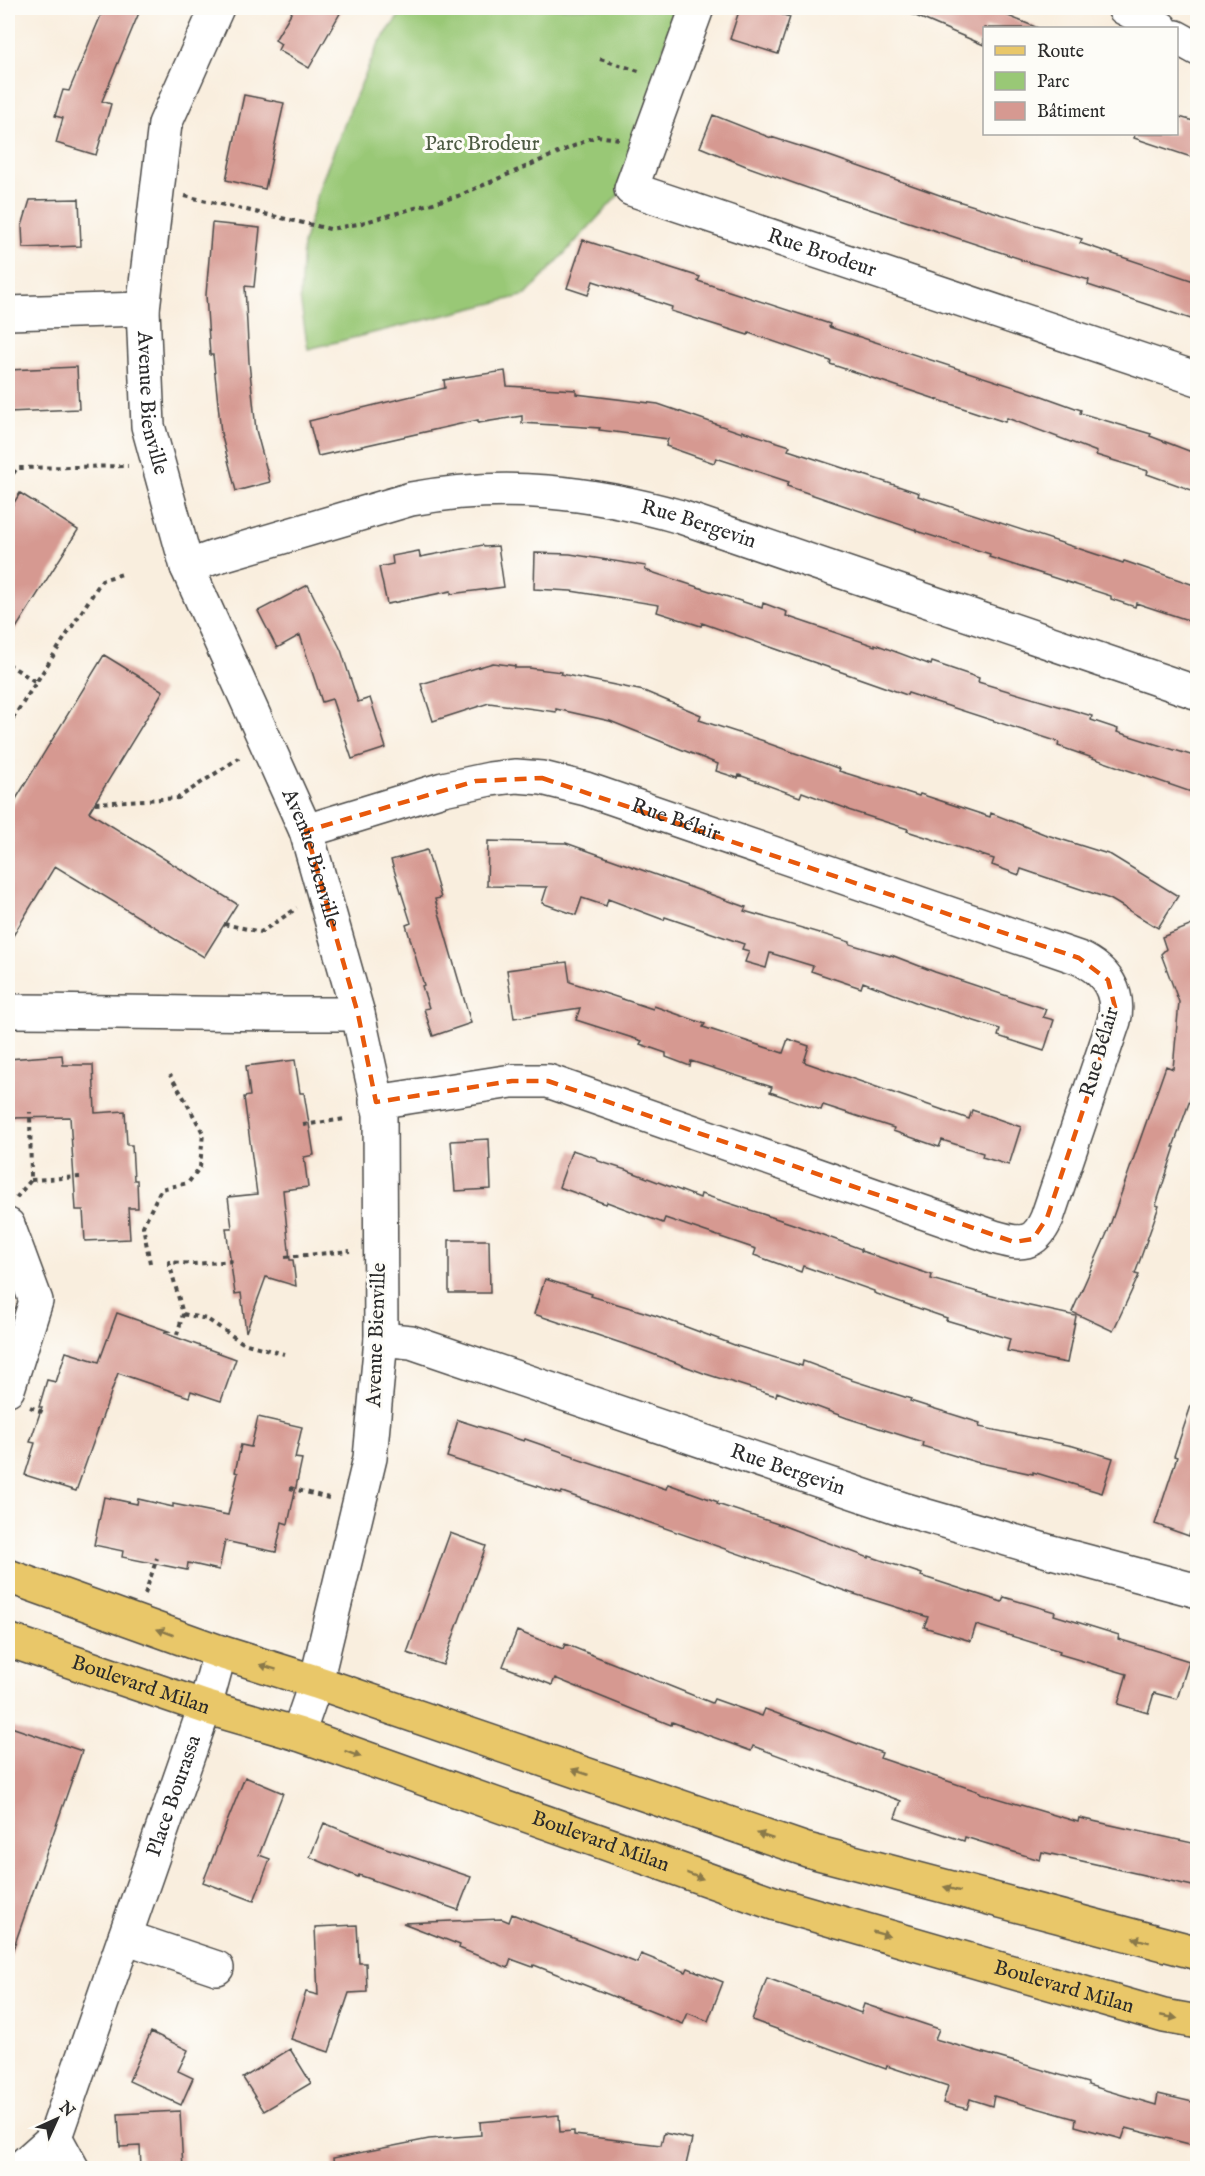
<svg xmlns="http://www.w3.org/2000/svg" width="1205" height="2176" viewBox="0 0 1205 2176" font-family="'IM FELL English',serif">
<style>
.green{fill:#99c876;stroke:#627a50;stroke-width:1.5}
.building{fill:#d69991}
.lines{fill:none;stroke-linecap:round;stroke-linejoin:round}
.minor-casing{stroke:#4a4846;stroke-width:36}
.major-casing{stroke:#4a4846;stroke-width:36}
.path{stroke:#4a4846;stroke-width:4;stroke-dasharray:4.5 4.5;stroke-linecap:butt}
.minor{stroke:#fff;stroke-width:33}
.major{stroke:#e9c769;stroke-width:33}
.oneway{fill:#8a794a}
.marked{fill:none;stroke:#e8590c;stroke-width:4.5;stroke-dasharray:12 8;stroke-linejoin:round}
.labels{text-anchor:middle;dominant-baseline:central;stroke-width:6;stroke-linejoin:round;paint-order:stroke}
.park-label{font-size:21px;fill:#4c5a42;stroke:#fdfcf7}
.street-label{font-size:21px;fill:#2b2b2b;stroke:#fdfcf7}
</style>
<rect width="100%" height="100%" fill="#fdfcf7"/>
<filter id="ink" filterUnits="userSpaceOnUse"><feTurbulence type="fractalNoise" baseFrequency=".0167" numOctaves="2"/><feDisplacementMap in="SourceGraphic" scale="12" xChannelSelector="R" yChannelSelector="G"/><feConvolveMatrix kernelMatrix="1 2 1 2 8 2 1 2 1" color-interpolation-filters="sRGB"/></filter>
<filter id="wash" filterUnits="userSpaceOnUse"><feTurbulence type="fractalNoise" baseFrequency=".008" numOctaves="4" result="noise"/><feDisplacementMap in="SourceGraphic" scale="24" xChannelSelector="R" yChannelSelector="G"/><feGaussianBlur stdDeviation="1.35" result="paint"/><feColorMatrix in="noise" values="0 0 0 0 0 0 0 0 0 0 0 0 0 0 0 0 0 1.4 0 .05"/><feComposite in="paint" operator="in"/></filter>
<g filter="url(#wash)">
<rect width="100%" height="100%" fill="#f9eede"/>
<path class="green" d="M405 8H675L627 186 526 295 308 349 300 298 303 244 321 183 352 105 379 43Z"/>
<g id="blocks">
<path class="building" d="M104 8H141L102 101 111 104 96 155 56 143 63 118 55 116 63 90 69 91Z
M294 8H343L309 68 278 50 281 44 275 40Z
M740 8H761L790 17 778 54 730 39Z
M897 8H988L1038 28H984V45Z
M244 95 284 103 265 189 226 180Z
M713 115 771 138V137L818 152 948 198 1082 239 1080 243 1197 282V321L1088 285 1089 280 1021 260V259L827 195 746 166 700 147Z
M1176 116 1197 122V159L1134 138 1135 134H1176Z
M79 199 81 246 23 248 22 226 30 200Z
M212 223 260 228 254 287 245 286 249 362 256 430 270 482 236 491 221 433 213 355H210L206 295Z
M583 240 700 277 698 281 830 324 829 327 1042 396 1081 410 1080 413 1151 434 1150 436 1197 454V492L1147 474 1148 471 1096 455 1097 452 1007 418 1005 422 830 364 831 361 749 333 748 335 671 311 672 307 593 281 588 295 567 288Z
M77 367 79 409 8 412V370Z
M505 371 507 386 576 390V394L658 404 742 433V431L790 446 788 450 919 493 918 496 1123 563 1124 561 1197 586V623L1136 603 1135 607 1111 599V596L989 557 990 554 916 531V530L787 486 789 482 716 458 714 463 666 446 668 439 599 430 600 428 522 423V416L478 423V420L318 456 309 421 445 388 444 380Z
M20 493 78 530 8 641V512Z
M483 545 484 547 498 546 504 587 451 594V591L387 604 379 567 393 564 392 556 419 551 420 557Z
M535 553 570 554 646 566 645 570 762 608 763 603 787 612 786 616 875 646V644L931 665 932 662 979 678 978 682 1092 716 1091 720 1118 729 1117 732 1197 757V794L1058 746 1059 742 908 693 907 695 702 623 701 626 657 612 659 605 571 591 534 589Z
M308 585 341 650 358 702 370 698 386 748 352 759 332 699 322 702 300 635 277 648 258 611Z
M104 655 163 691 89 812 237 904 204 957 55 866 8 944V812Z
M493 663 515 666V668H529L562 672 561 674 644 691 701 715 699 720 764 741V742L840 769 839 771 919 796 920 794 990 817 991 813 1044 834 1111 855 1178 896 1158 928 1110 899 1030 872 1021 869 1019 875 992 865 994 859 907 831 908 829 848 810V809L802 792 800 797 739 775 738 778 716 771 718 764 610 721 556 709V712L489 703 433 721 421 684Z
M488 841 566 843 746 907 744 911 850 942V944L890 956 891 955 935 972 1046 1009 1043 1017 1054 1020 1044 1051 998 1036 1000 1029 923 1005 863 982 861 988 811 971 813 966 770 953 766 968 745 962 749 951 742 949 744 944 665 917 664 920 608 899 606 906 582 898 576 915 542 903 547 887 487 886Z
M427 850 441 898 435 899 471 1023 433 1036 424 1009 429 1008 422 986 424 985 406 925 411 923 391 860Z
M1197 923V1081L1173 1147H1175L1156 1205 1159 1206 1135 1274 1139 1275 1113 1331 1072 1312 1108 1231 1166 1066 1173 1069 1179 1002 1161 954 1166 949 1162 937Z
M567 962 570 982 653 1009 654 1006 705 1024 703 1027 783 1053 788 1039 809 1046 804 1062 969 1119 972 1110 1021 1127 1009 1165 982 1157 983 1153 942 1140 939 1147 893 1131 894 1128 823 1105 821 1110 770 1092 772 1087 691 1061 690 1066 666 1057V1053L640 1044 642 1041 576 1020 580 1008 514 1018 507 970Z
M62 1055 63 1065H93L95 1113 125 1111 127 1145H132L134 1180H137L138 1208H128L130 1239 85 1241 83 1210H76L70 1117 8 1118V1059Z
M295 1060 300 1093H304L314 1155 304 1157 308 1187 283 1190 290 1260H293L296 1286 266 1277 246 1332 241 1293 235 1294 226 1228H232L228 1197 257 1194 244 1097 250 1096 246 1066Z
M489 1139 491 1189 455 1191 451 1141Z
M572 1150 597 1158 598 1161 629 1171 700 1198 701 1194 793 1224 861 1249V1251L932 1275 931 1279 1025 1305 1076 1316 1067 1363 1007 1351 1010 1339 946 1320 947 1318 874 1293V1291L803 1266 801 1272 754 1255 756 1249 665 1218 663 1223 607 1202 606 1204 559 1187Z
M449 1240H489L490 1293H449Z
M545 1279 592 1294 591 1296 657 1316 737 1346 802 1366 803 1361 851 1379V1380L911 1399 910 1401 980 1423 979 1427 1073 1446 1113 1458 1102 1493 1033 1472V1474L976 1462 922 1446 923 1442 847 1418 777 1392 776 1396 706 1374 642 1350 534 1314Z
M117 1313 171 1332 164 1333 236 1359 221 1401 191 1391 189 1397 118 1373 76 1491 25 1475 35 1443 30 1442 42 1407H39L47 1380 56 1382 66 1352 99 1362Z
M1194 1397 1197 1398V1512L1189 1536 1155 1524 1177 1457 1174 1456Z
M258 1417 302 1427 295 1458 302 1459 294 1496 288 1524 282 1522 276 1552 225 1541 219 1570 188 1563 187 1570 122 1557 123 1551 94 1545 104 1497 137 1504 138 1499 173 1507V1504L228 1515 238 1473 235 1472 241 1445 251 1447Z
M458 1420 524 1441 525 1439 574 1456V1458L666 1489 668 1484 718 1502 717 1504 784 1526 869 1558V1556L922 1574 921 1576 1002 1602 1004 1597 1055 1612 1054 1615 1119 1635 1118 1639 1189 1661 1177 1699 1154 1693 1148 1713 1118 1704 1127 1674 1059 1654 1060 1651 976 1625 971 1641 924 1627 928 1617 851 1593 562 1492 561 1494 447 1457Z
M450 1533 486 1546 443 1665 407 1653Z
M517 1631 563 1649 565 1644 712 1703 714 1699 762 1716 765 1709 882 1753 880 1758 980 1792V1793L1078 1822 1079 1818 1197 1844V1887L1042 1852 1040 1860 965 1837 964 1841 895 1818 901 1801 753 1746 751 1751 672 1722 671 1725 555 1678 552 1685 503 1666Z
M8 1726 82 1751 11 1955H8Z
M245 1777 283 1793 259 1855 270 1859 254 1901 203 1882Z
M324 1823 383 1847 471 1877 458 1910 359 1875 358 1877 310 1857Z
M512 1914 637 1963 641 1954 686 1972 688 1968 723 1982 708 2021 688 2013 683 2024 534 1965 533 1967 511 1959 508 1968 459 1948 460 1945 403 1923 502 1919 509 1922Z
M357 1925 359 1963H366L367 1992 349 1993 329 2052 291 2039 306 1992 318 1995 315 1927Z
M767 1978 861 2013 864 2004 939 2029 935 2039 1088 2083V2085L1156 2105 1158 2094 1197 2103V2146L1126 2128 1122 2139 1075 2126 1076 2119 994 2096 992 2106 970 2099 967 2109 943 2103 948 2086 887 2066 886 2069 752 2020Z
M151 2032 188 2050 178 2071 193 2078 181 2105 129 2081Z
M290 2049 311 2083 264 2111 243 2078Z
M180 2111 183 2169H141L140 2146 120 2147 118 2114Z
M559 2115 560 2132 574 2131V2135L661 2145 664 2133 692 2139 685 2169H334L333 2158 429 2139 481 2135 480 2122Z"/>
</g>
</g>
<g filter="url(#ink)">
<use href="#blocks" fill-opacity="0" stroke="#4a4846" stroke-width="1.5"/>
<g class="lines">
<defs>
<g id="minor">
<path id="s1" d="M217 8 165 124 143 309 148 426 187 567 306 831 358 1014 380 1114 381 1339 370 1458 316 1682 298 1734"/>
<path id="s2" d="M697 8 631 189 1198 379"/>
<path d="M1124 8 1161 28"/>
<path d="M1176 37 1198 49"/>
<path d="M8 313 143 309"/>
<path id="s3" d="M187 567 215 557 411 499C505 482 589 491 681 517L1198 693"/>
<path id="s4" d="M306 831 443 789 490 779 516 776 542 778 586 789 1079 958C1105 970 1121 992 1114 1021L1047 1218C1035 1246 1021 1245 994 1237L548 1081H512L376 1102"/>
<path d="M8 1011C124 1011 241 1015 358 1014"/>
<path d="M8 1225 36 1301 8 1389"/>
<path id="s5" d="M381 1339 411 1342 903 1509 1048 1551 1198 1591"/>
<path d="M125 1937 217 1968"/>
<path d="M55 2137 72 2168"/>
<path id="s6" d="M20 2168 55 2137 205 1707 220 1652"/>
</g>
<g id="major">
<path d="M8 1576 220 1652 316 1682 807 1850 1198 1953"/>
<path id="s7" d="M8 1640 205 1707 298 1734 776 1904 1164 2016 1198 2022"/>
</g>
</defs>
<use href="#minor" class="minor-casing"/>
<use href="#major" class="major-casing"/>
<path class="path" d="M600 59 642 72
M185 196 330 229 358 224 458 196 597 136 619 139
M8 481 17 468 128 466
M8 664 36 682
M8 726 102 580 122 574
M8 794 15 799
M95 803 178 798 239 758
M224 924 261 932 297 908
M303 1125 345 1119
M31 1180 80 1177
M16 1198 31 1180 30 1112
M285 1257 350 1251
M150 1263 143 1226 161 1189 188 1183 200 1167 203 1133 184 1098 170 1075
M183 1314 207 1319 243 1343 284 1354
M177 1335 183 1314 169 1262 193 1264 236 1261
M30 1407 45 1413
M290 1488 329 1498
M145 1594 157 1558"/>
<use href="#minor" class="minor"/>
<use href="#major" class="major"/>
</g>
<defs><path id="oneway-solid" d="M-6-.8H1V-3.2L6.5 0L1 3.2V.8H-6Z" transform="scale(1.5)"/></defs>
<g class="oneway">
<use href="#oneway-solid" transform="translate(165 1632) rotate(-160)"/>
<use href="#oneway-solid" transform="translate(268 1667) rotate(-163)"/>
<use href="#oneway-solid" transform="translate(353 1754) rotate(20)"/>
<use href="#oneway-solid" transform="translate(580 1772) rotate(-161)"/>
<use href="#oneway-solid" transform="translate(765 1836) rotate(-161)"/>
<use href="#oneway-solid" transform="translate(695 1876) rotate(20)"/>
<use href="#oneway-solid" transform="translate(952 1889) rotate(-165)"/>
<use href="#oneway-solid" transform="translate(881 1934) rotate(16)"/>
<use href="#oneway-solid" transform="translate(1141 1940) rotate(-165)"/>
<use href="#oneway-solid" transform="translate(1169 2017) rotate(11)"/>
</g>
</g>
<path class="marked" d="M542 778 1079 958 1108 980 1116 1011 1047 1218 1033 1239 1014 1242 548 1081H512L376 1102 358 1014 306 831 476 781Z"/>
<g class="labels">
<g class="park-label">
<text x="482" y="144">Parc Brodeur</text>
</g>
<g class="street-label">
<text stroke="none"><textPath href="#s2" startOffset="394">Rue Brodeur</textPath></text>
<text stroke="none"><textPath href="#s1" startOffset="408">Avenue Bienville</textPath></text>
<text stroke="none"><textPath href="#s3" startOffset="526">Rue Bergevin</textPath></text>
<text stroke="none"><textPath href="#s4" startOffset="384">Rue Bélair</textPath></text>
<text stroke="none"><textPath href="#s1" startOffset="894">Avenue Bienville</textPath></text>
<text transform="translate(1100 1052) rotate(-74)">Rue Bélair</text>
<text transform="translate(377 1335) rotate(-88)">Avenue Bienville</text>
<text stroke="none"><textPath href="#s5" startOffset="428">Rue Bergevin</textPath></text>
<text stroke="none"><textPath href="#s7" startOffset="140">Boulevard Milan</textPath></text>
<text stroke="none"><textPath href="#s6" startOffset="408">Place Bourassa</textPath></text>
<text stroke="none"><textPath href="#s7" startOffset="626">Boulevard Milan</textPath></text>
<text stroke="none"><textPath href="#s7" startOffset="1112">Boulevard Milan</textPath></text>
</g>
</g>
<rect width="1205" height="2176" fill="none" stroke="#fdfcf7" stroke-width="30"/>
<rect x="983" y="27" width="195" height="108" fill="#fdfcf7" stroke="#a9a8a5" stroke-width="1.5"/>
<rect x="995" y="46" width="30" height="9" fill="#e9c769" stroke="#a9a8a5" stroke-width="1.5"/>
<text x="1037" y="57" font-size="18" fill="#2b2b2b">Route</text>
<rect x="995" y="72" width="30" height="18" fill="#99c876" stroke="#a9a8a5" stroke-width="1.5"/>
<text x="1037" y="87" font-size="18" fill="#2b2b2b">Parc</text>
<rect x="995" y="102" width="30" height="18" fill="#d69991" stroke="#a9a8a5" stroke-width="1.5"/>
<text x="1037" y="117" font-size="18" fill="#2b2b2b">Bâtiment</text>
<g transform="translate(57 2119) rotate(45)" stroke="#fdfcf7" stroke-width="4.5" paint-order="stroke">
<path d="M0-4.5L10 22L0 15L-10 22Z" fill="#2b2b2b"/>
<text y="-9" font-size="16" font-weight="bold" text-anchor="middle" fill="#2b2b2b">N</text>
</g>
</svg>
